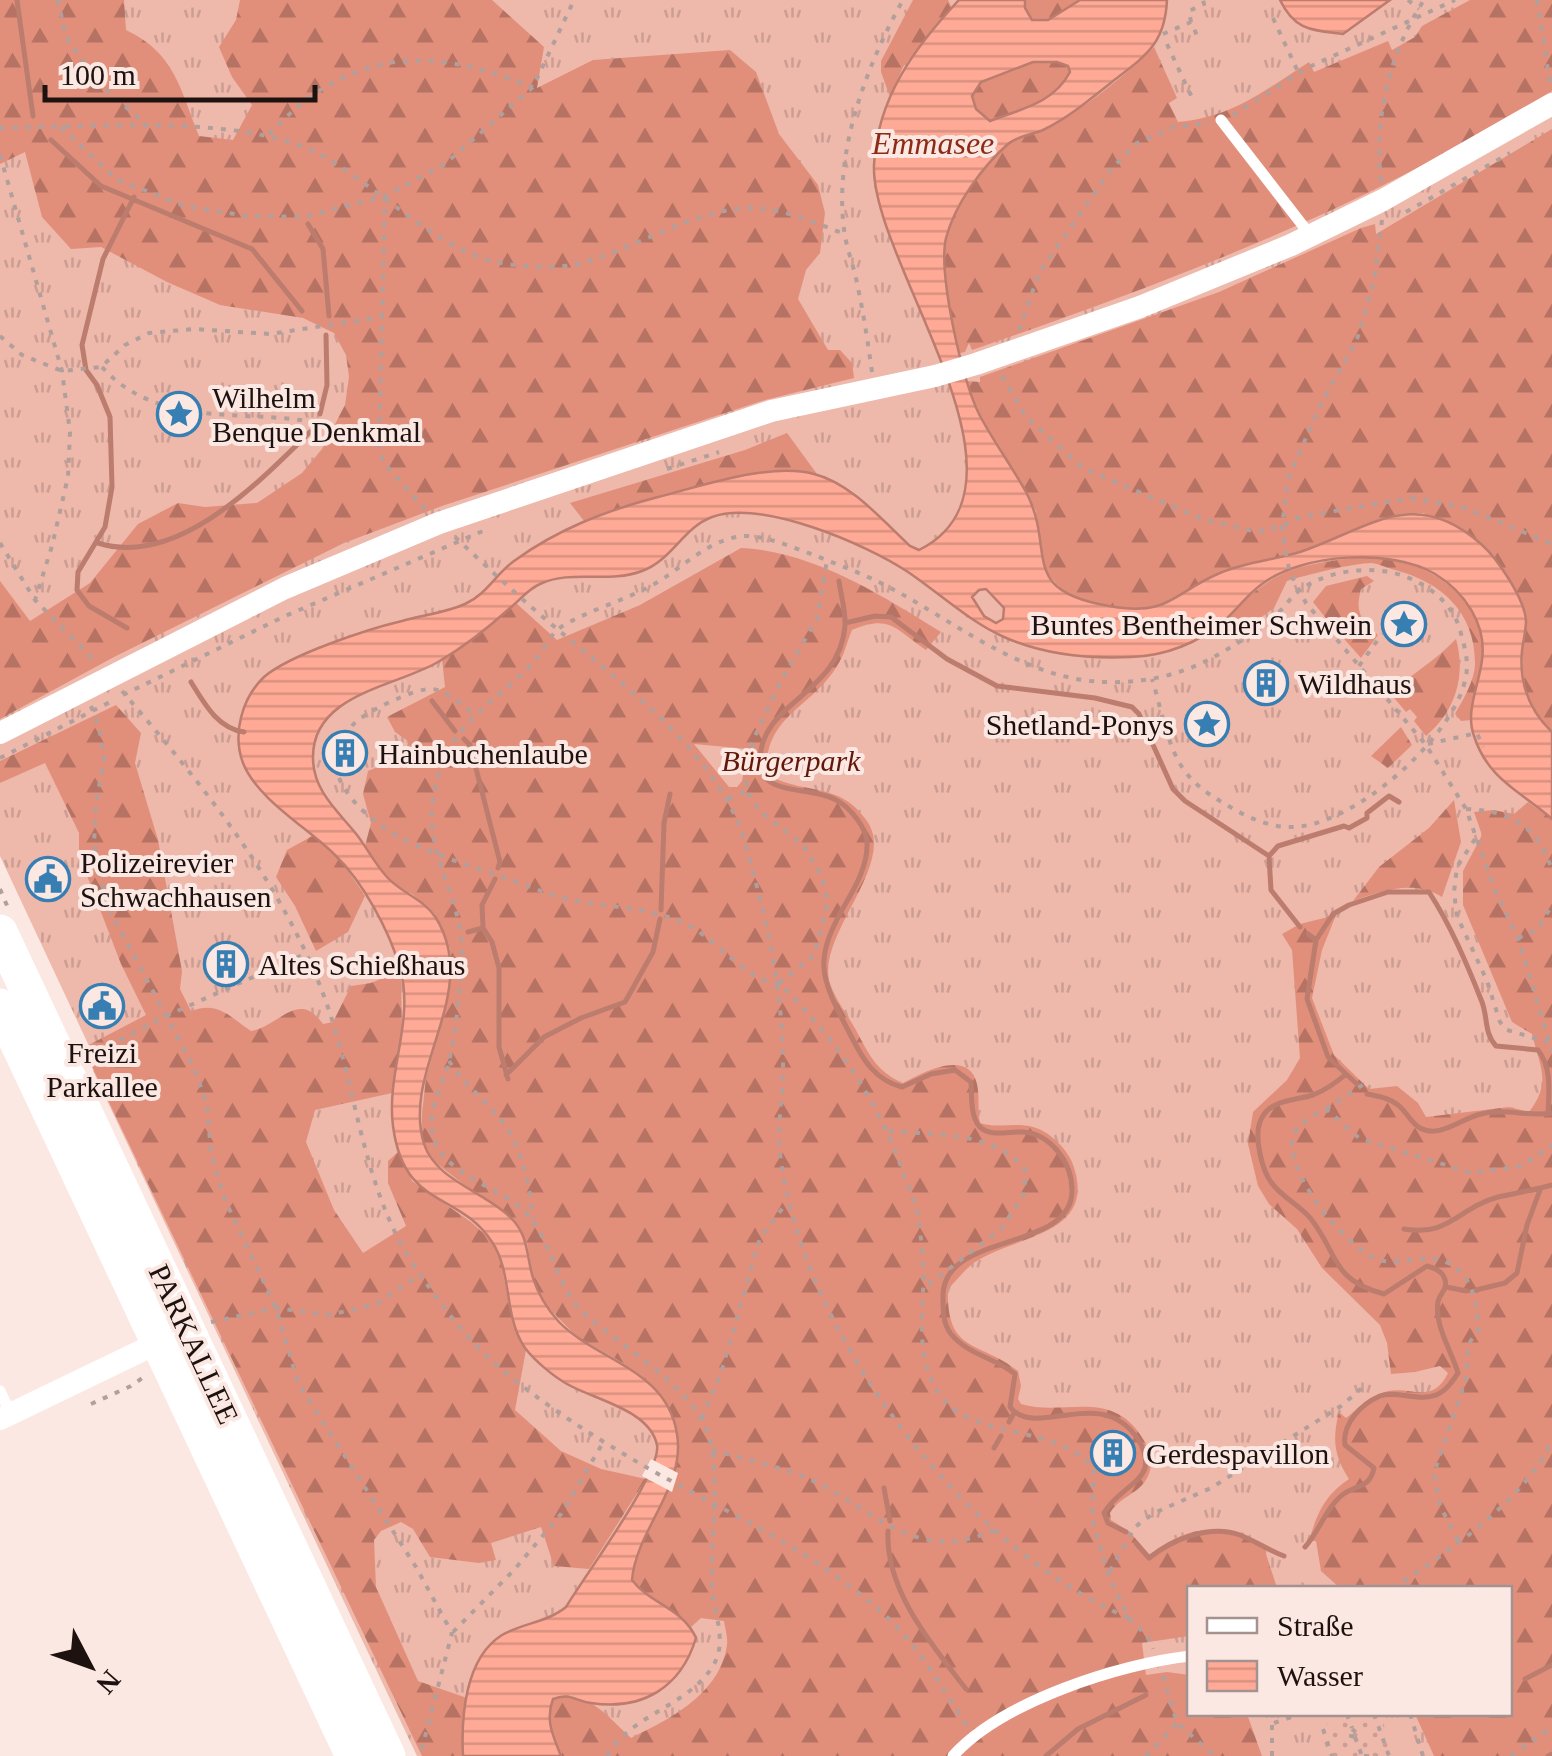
<svg xmlns="http://www.w3.org/2000/svg" width="1552" height="1756" viewBox="0 0 1552 1756" font-family="Georgia,serif">
<style>
.grass{fill:url(#grass-tufts);fill-rule:evenodd}
.forest{fill:url(#forest-firs);fill-rule:evenodd}
.garden{fill:url(#garden-dots)}
.water{fill:url(#water-rules);stroke:#bc7c6e;stroke-width:2.5;fill-rule:evenodd}
.pier{fill:#fce8e3}
.lines{fill:none;stroke-linecap:round;stroke-linejoin:round}
.stream{stroke:#bc7c6e;stroke-width:5}
.path{stroke:#b19f9b;stroke-width:4;stroke-dasharray:5 8;stroke-linecap:butt}
.lane{stroke:#fff;stroke-width:11}
.street{stroke:#fff;stroke-width:22}
.primary{stroke:#fff;stroke-width:35}
.labels{text-anchor:middle;dominant-baseline:central;stroke-width:8;stroke-linejoin:round;paint-order:stroke}
.poi-label{font-size:30px;fill:#1e1210;stroke:#fce8e3;text-anchor:start}
.park-label{font-size:30px;font-style:italic;fill:#611808;stroke:#fce8e3}
.street-label{font-size:30px;fill:#1e1210;stroke:#fce8e3}
.water-label{font-size:32px;font-style:italic;fill:#8c2b16;stroke:#fce8e3}
</style>
<defs>
<pattern id="grass-tufts" width="24" height="20" patternUnits="userSpaceOnUse" patternTransform="scale(2.5)"><rect width="24" height="20" fill="#eeb8ab"/><path d="M3 7l-1-3M5 7V3M7 7l1-3M15 17l-1-3M17 17v-4M19 17l1-3" fill="none" stroke="#cc9d92"/></pattern>
<pattern id="forest-firs" width="22" height="20" patternUnits="userSpaceOnUse" patternTransform="scale(2.5)"><rect width="22" height="20" fill="#e18f7b"/><path d="M5 1l3.5 6h-7zM16 11l3.5 6h-7z" fill="#b67363"/></pattern>
<pattern id="garden-dots" width="8" height="8" patternUnits="userSpaceOnUse" patternTransform="scale(2.5)"><rect width="8" height="8" fill="#eeb8ab"/><path d="M2 2h.1M6 6h.1" fill="none" stroke="#cc9d92" stroke-width="1.8" stroke-linecap="round"/></pattern>
<pattern id="water-rules" width="6" height="5" patternUnits="userSpaceOnUse" patternTransform="scale(2.5)"><rect width="6" height="5" fill="#ffaa96"/><path d="M0 2.5h6" fill="none" stroke="#da9180"/></pattern>
</defs>
<rect width="100%" height="100%" fill="#fce8e3"/>
<path class="grass" d="M0 0H1552V1756H417L93 1071 97 1063 0 856ZM1190 1588H1510V1714H1190Z"/>
<path class="forest" d="M0 0H124L126 30C175 53 180 89 199 136L233 140 252 105 232 77 219 47 236 20 240 0H492L544 47 537 88 593 60 730 50 756 72 779 134 818 185 825 213 820 253 806 270 798 299 828 350H840L852 363 854 378 765 400 442 506 344 543 114 657 0 719V581L30 621 90 583 138 524 178 503 205 507 257 503 302 473 322 449 345 405 349 377 346 355 334 333 303 318 220 305 167 282 101 247 71 249 42 217 25 152 0 164Z
M913 0H948L952 8 903 67 890 97 881 72V61Z
M1025 0H1080L1048 20H1031L1024 8Z
M1470 0H1552V91C1372 205 1173 281 972 350L969 343 965 352 960 353C952 327 941 265 946 239 952 208 984 164 1008 144 1018 136 1032 135 1043 129 1084 110 1122 78 1154 47L1177 98 1169 103 1178 122C1232 117 1264 91 1309 62L1314 72 1388 41 1392 50 1415 37 1422 26Z
M1033 62H1058L1068 66 1070 72C1053 103 1021 109 990 121L976 109 971 96 981 82Z
M1552 129V732C1517 700 1521 662 1526 618L1424 513 1398 514 1295 553 1219 573 1159 608H1122L1094 603 1065 593 1044 570 1039 553 1036 511 978 413 967 381 980 382V377L1219 292 1361 228 1375 224 1376 234Z
M787 433 817 474 785 470 752 476 644 501 584 521 570 503 745 450Z
M741 548C812 551 881 595 941 632L926 650C895 629 890 614 852 630 847 642 844 656 837 666 811 709 763 716 767 774 803 796 839 780 867 821 897 864 819 932 829 980 833 997 850 1018 858 1034 870 1057 879 1073 903 1083 923 1072 969 1048 977 1084 980 1097 977 1110 980 1123 998 1129 1016 1122 1033 1127 1049 1131 1066 1148 1072 1162 1100 1235 1018 1234 975 1262 965 1269 957 1280 948 1289 946 1354 979 1340 1018 1371L1021 1386 1018 1399 1021 1404C1064 1417 1112 1387 1143 1439 1150 1450 1154 1463 1148 1476 1140 1494 1120 1496 1110 1513L1111 1520 1130 1532 1149 1555C1191 1523 1221 1523 1267 1546L1266 1554 1277 1588H1190L1189 1636 1142 1643 1146 1675 1167 1672 1189 1675 1190 1714H1247L1262 1756H561C553 1736 545 1720 553 1699 585 1686 610 1719 631 1738 670 1719 720 1694 727 1645 728 1638 725 1628 724 1621L701 1618 691 1627C672 1609 647 1599 632 1581L634 1563 669 1486 679 1441 653 1387 623 1363 576 1336 545 1304 534 1283 527 1243 467 1187 431 1159 422 1139V1113L426 1078 446 1006 451 978 450 949 434 913 412 894 390 882 365 846 371 823 363 794 368 771 406 755 408 741 395 732 387 717 445 687 442 659 516 603 557 640 640 605ZM694 744 748 749 742 781 737 787H729Z
M1370 555C1422 560 1482 592 1483 651 1484 673 1474 698 1471 720L1461 721 1455 714C1463 700 1475 680 1475 663 1475 612 1441 582 1395 570 1388 568 1379 564 1372 563 1353 563 1306 575 1287 581L1274 608 1238 634 1227 618C1280 563 1297 567 1370 555Z
M1367 576 1374 581 1361 589C1355 612 1360 620 1378 635L1361 658 1338 632 1341 629 1332 618 1328 621 1313 602 1326 586Z
M1456 639C1466 675 1456 711 1426 736L1414 721 1417 717 1410 709 1406 712 1390 693C1413 673 1435 661 1456 639Z
M116 705 141 733 135 763 158 840 182 971 180 989 191 1011C219 1001 228 1016 251 1031 280 1026 298 989 323 1024L333 1022 351 986 371 983 401 970 402 1037 392 1093 315 1110 306 1142 334 1210 363 1253 406 1226 388 1183V1161L399 1151 412 1181 471 1222 491 1240 501 1262 513 1325 526 1350 515 1410 561 1451 601 1469 646 1479 589 1569 554 1566 541 1527 491 1543 496 1560 479 1563 430 1557 413 1529 401 1522 381 1531 374 1540 376 1587 418 1681 467 1698 462 1733 463 1756H422L83 1048 146 1015 121 964 79 855V833L45 763 0 783V761Z
M1401 727 1412 745 1388 768 1371 756Z
M1454 800 1461 842 1442 897C1414 879 1381 891 1353 901L1379 867 1429 828Z
M1528 802 1552 819V1756H1434L1415 1714H1510V1588H1340L1321 1571 1316 1541H1309C1317 1513 1325 1495 1349 1479 1334 1456 1332 1439 1339 1412L1346 1418C1356 1410 1367 1399 1379 1394 1408 1381 1430 1409 1448 1373L1440 1366 1415 1372 1391 1374 1387 1343 1380 1325 1322 1268 1297 1229 1269 1204 1258 1186 1248 1144 1253 1112 1287 1080 1300 1058 1292 950 1282 934 1300 924 1336 915 1322 950 1312 998 1334 1055 1369 1089 1397 1086 1418 1103 1426 1117 1509 1107 1529 1112C1552 1082 1540 1068 1532 1034L1512 1022 1463 905V871L1482 835 1474 812 1493 810 1514 814Z
M314 835 340 859 365 896 348 932 316 951 295 906 276 877 287 850Z"/>
<path class="garden" d="M1324 1714H1380L1392 1749 1387 1756H1329L1320 1730 1328 1727Z"/>
<path class="water" d="M959 0H1025V8L1032 20H1048L1080 0H1167C1165 42 1148 54 1117 78 1093 97 1070 117 1043 130 1031 135 1017 136 1008 144 982 167 955 204 946 238 938 273 962 381 979 414 993 441 1011 465 1026 492 1057 551 1016 590 1109 606 1170 617 1172 593 1220 573 1245 562 1274 560 1300 552 1370 528 1414 485 1481 544 1497 558 1525 599 1526 621 1526 631 1523 641 1522 651 1519 683 1529 710 1552 732V819C1522 792 1488 780 1474 736 1465 712 1479 685 1482 660 1487 625 1465 592 1435 574 1392 548 1303 553 1262 584 1248 594 1238 608 1225 620 1199 643 1165 656 1131 657 1088 659 1044 655 1004 637 970 622 939 593 908 572 866 544 761 499 712 517 684 527 671 561 642 571 608 584 572 569 540 584 528 589 520 600 510 608 488 628 464 647 438 662 395 687 312 694 313 758 313 791 338 811 357 835 367 848 375 864 387 877 401 893 424 899 436 918 482 993 401 1069 424 1144 436 1181 486 1192 511 1218 529 1236 526 1255 533 1278 538 1294 548 1310 559 1322 597 1361 667 1369 677 1434 686 1487 636 1530 632 1580 650 1604 683 1608 696 1638 681 1687 643 1711 591 1703 575 1701 570 1692 553 1699 545 1720 553 1736 561 1756H463C461 1717 465 1658 502 1635 523 1623 548 1622 566 1607 583 1578 662 1472 657 1445 650 1410 595 1400 567 1384 553 1376 535 1361 525 1348 503 1316 513 1273 492 1242 458 1190 404 1210 393 1126 386 1073 415 1020 400 968 389 930 363 882 335 855 308 828 257 799 243 763 232 734 242 698 264 677 289 655 368 629 402 621 423 615 445 613 465 604 487 594 495 575 514 561 558 529 605 511 658 497 702 486 770 462 814 474 851 483 883 521 910 546L919 550C1050 485 870 262 874 165 877 98 915 47 959 0ZM1033 62H1057L1068 66 1070 72C1054 103 1021 109 990 121L976 109 972 96 981 82ZM986 589 1004 608 1003 619 996 623 984 616 972 597 979 590Z
M1280 0H1390L1343 34C1312 30 1295 31 1280 0Z"/>
<path class="pier" d="M651 1459 678 1473 672 1492 642 1476Z"/>
<g class="lines">
<path class="stream" d="M17 0 33 116
M51 140 101 186 252 249 302 311
M308 224 323 249 329 316
M320 414 327 385 326 335
M98 543C177 568 259 482 310 432
M839 581C841 596 846 612 845 626 839 696 759 701 760 762 760 797 812 786 834 799 843 803 851 811 857 819 863 827 868 836 867 846 867 863 858 882 850 896 812 960 818 973 851 1036 863 1060 875 1080 902 1087L931 1074 955 1070 971 1082C972 1095 970 1115 979 1126 990 1138 1008 1131 1023 1132 1051 1134 1072 1163 1072 1190 1073 1253 940 1231 943 1298 943 1311 943 1324 951 1334 968 1355 996 1358 1015 1374L1010 1407C1036 1440 1100 1384 1137 1438 1143 1446 1147 1458 1145 1468 1140 1484 1115 1493 1104 1513L1108 1523 1126 1532
M845 623 875 616 891 617 947 659 997 686 1095 698 1132 707 1139 714 1173 789 1185 801 1269 856 1271 890 1300 927
M127 628 89 606 77 590 78 572 105 527 112 487 110 417 97 385 86 370 82 345 103 259 134 197
M191 682C204 703 217 728 244 732
M432 701 455 731
M464 739 470 745 500 862 498 868
M1269 856 1278 846 1344 826 1349 828 1367 818V813L1389 796 1399 802
M495 879 482 905 483 928 492 942 499 968V1047L508 1079
M661 910 664 823 670 794
M468 932 483 928
M1308 934 1316 940
M1346 1074 1358 1085
M506 1075 544 1037 581 1018 625 1002 653 952 660 919
M1367 1094C1378 1096 1389 1098 1398 1105 1406 1111 1411 1123 1420 1128 1440 1139 1462 1118 1481 1114 1505 1108 1528 1117 1552 1113
M1404 1229C1449 1237 1458 1208 1498 1197 1516 1193 1534 1190 1552 1185
M1446 1287 1467 1291
M1476 1290 1505 1283 1517 1273 1527 1225 1540 1190
M1009 1422 1014 1413
M994 1448 1001 1436
M884 1488 890 1521
M888 1531C885 1590 932 1645 966 1689
M1136 1543 1149 1558C1173 1539 1210 1524 1240 1535 1255 1541 1268 1550 1284 1556
M1305 1547C1320 1531 1326 1506 1345 1493 1360 1484 1370 1487 1374 1468L1345 1445C1342 1424 1361 1404 1380 1396 1396 1390 1419 1402 1436 1395 1446 1391 1452 1382 1458 1373 1452 1352 1434 1325 1438 1302 1439 1294 1448 1290 1445 1280 1443 1271 1434 1268 1427 1266L1384 1294C1331 1280 1339 1255 1311 1219 1300 1205 1281 1197 1271 1182 1262 1170 1254 1137 1260 1122 1268 1099 1294 1101 1313 1095 1325 1090 1336 1083 1346 1074L1328 1057 1307 999 1316 940 1333 914 1349 905 1388 892H1429C1451 926 1467 964 1482 1002 1488 1018 1484 1033 1496 1046L1538 1050C1552 1068 1549 1091 1548 1114
M1525 1679 1552 1665
M1046 1756 1078 1729 1146 1695
M1548 1756 1552 1754"/>
<path class="path" d="M58 0 66 37 98 83 148 126
M1408 0 1419 9
M1537 0 1550 83
M1273 18 1299 74
M1191 22 1189 11 1204 4 1203 0
M1163 34 1191 22 1199 40
M1167 44 1194 102
M1233 115 1307 68 1455 0
M61 127 116 179 185 206 247 216 303 217 385 196 445 164 533 87 574 0
M0 128C86 127 239 114 315 152 373 181 440 254 502 263 523 267 557 269 578 264 636 249 690 210 750 208 783 208 815 223 845 234
M269 134C282 122 295 107 310 97 386 44 452 56 533 87
M0 155 62 371 70 432 68 477 52 546 35 600
M1381 181C1374 117 1389 54 1424 0
M385 196 379 446 383 462 426 510
M1406 212 1510 153
M1382 220 1374 281 1357 339 1320 406 1288 479 1282 526 1285 550 1290 573 1306 603 1426 745 1466 809 1495 890 1518 938 1552 1051
M1019 330 1039 273 1112 168 1137 143 1174 127 1210 123
M0 336 22 355 62 371 101 367 125 345 149 333 194 329 270 334 382 317
M102 367C157 428 239 409 313 422 335 426 358 437 379 446
M872 372C868 344 864 316 858 288 855 270 848 253 845 236 832 157 865 68 903 0
M1002 376 1026 417 1083 468 1202 519 1257 532 1282 526 1300 517 1410 498 1463 507 1552 544
M667 469 719 452
M455 537C488 568 521 599 556 628 620 682 700 740 736 818 745 836 748 857 754 876 772 940 783 1003 783 1069 783 1097 777 1125 780 1152 799 1330 964 1549 1129 1618
M0 543 35 600 95 661
M1359 666 1382 634
M122 691C201 783 283 883 325 999 358 1090 362 1195 421 1276 440 1303 464 1335 489 1358 534 1399 591 1435 644 1466 727 1513 816 1551 887 1617 920 1648 943 1690 968 1727
M123 695 283 617 483 531
M91 706 99 727 104 760 96 803 94 843 107 905 195 1070 207 1105 211 1153 225 1200 276 1308 298 1383 416 1567 452 1633 420 1756
M352 726C360 714 417 687 432 689 447 690 462 705 474 714
M1428 744 1477 733 1483 747
M0 758 110 702
M339 778C366 837 450 859 506 878 527 885 550 896 572 900 608 907 642 907 677 920 714 933 746 984 779 983 834 1037 878 1099 903 1172 908 1186 915 1201 918 1215 921 1239 925 1267 923 1291 921 1329 918 1368 944 1400 978 1439 1057 1425 1094 1468L1092 1519 1108 1574 1129 1618 1147 1636 1153 1649
M728 799 746 791
M1466 809C1512 811 1537 826 1552 870
M1475 839 1457 867 1454 892 1457 916 1487 981 1500 1022 1507 1030 1548 1042
M0 889 8 908
M1518 938 1537 930 1552 905
M779 983 814 955 828 903 822 877 804 846 760 811 746 791 747 764 754 738 782 679 817 619 827 560
M85 1058 166 1016 307 953
M449 1061C463 1082 480 1096 497 1115 522 1143 529 1182 533 1219
M1326 1109 1364 1084
M889 1131C935 1135 996 1131 1026 1171L1024 1194 1001 1229 924 1288
M211 1322 276 1308 329 1315 377 1304 419 1275
M91 1404 131 1386 145 1376
M702 1418 721 1373 760 1238 785 1205
M712 1450C741 1458 773 1465 802 1476 870 1503 913 1568 994 1530
M1458 1540 1440 1506 1434 1473 1466 1379 1468 1345 1479 1329C1476 1303 1474 1276 1448 1263 1426 1252 1401 1266 1379 1260 1348 1250 1277 1166 1295 1132 1302 1120 1315 1115 1326 1109L1359 1138 1471 1173 1521 1166 1552 1145
M1110 1571 1135 1527 1154 1513 1211 1488 1341 1406 1363 1387
M1301 1588H1316
M1393 1588C1447 1553 1525 1500 1552 1441
M453 1632 514 1570 561 1514 604 1441
M1163 1676 1177 1723 1215 1756
M1347 1714 1352 1728
M1374 1714 1389 1756
M1410 1714 1423 1756
M1274 1723 1300 1714
M1323 1729 1332 1756
M1352 1729 1358 1734 1355 1737 1351 1736Z
M1355 1737 1362 1756
M607 1756C629 1716 685 1707 711 1669 729 1644 714 1615 712 1588 710 1542 719 1495 712 1450 702 1384 616 1349 574 1303 553 1272 547 1227 516 1204 489 1184 436 1169 432 1130 429 1108 443 1083 449 1062 455 1036 458 1008 460 982 462 963 463 942 459 924 450 882 426 844 433 800 443 728 487 709 533 663 543 652 549 635 561 627 588 610 627 600 656 583 685 566 712 536 748 536 770 537 794 548 814 555 836 564 858 572 879 582 945 615 1002 664 1076 679 1122 687 1171 680 1212 658 1234 646 1261 629 1279 612 1285 607 1289 600 1294 595 1322 570 1370 564 1404 576 1429 585 1453 604 1460 630 1464 645 1469 660 1466 676 1456 736 1353 828 1290 827 1267 827 1245 816 1225 804 1208 794 1193 784 1182 767 1166 742 1161 707 1152 679
M1146 1756 1177 1723
M1272 1756V1714
M1364 1756H1378
M1511 1756 1552 1727"/>
<path class="lane" d="M1221 120 1311 236
M0 1391 11 1414
M953 1756C1001 1702 1119 1664 1190 1656"/>
<path class="street" d="M0 733 285 588 439 523 771 411 935 376 976 364 1140 307 1291 245 1383 200 1552 104
M0 1419 170 1337"/>
<path class="primary" d="M0 932 388 1756
M0 1006 353 1756"/>
</g>
<defs>
<symbol id="sight-ring" viewBox="-11 -11 22 22"><circle r="9.5" fill="#fce8e3" stroke="#377eb3" stroke-width="1.5"/><path d="M0-6L1.8-2.2L6-1.7L2.9 1.2L3.7 5.4L0 3.3L-3.7 5.4L-2.9 1.2L-6-1.7L-1.8-2.2Z" fill="#377eb3"/></symbol>
<symbol id="building-ring" viewBox="-11 -11 22 22"><circle r="9.5" fill="#fce8e3" stroke="#377eb3" stroke-width="1.5"/><path d="M-4-6H4V6H1V3H-1V6H-4ZM-2.5-4.3h1.7v1.8h-1.7ZM.8-4.3h1.7v1.8H.8ZM-2.5-1h1.7V.8h-1.7ZM.8-1h1.7V.8H.8Z" fill="#377eb3"/></symbol>
<symbol id="civic-ring" viewBox="-11 -11 22 22"><circle r="9.5" fill="#fce8e3" stroke="#377eb3" stroke-width="1.5"/><path d="M-.6-6.5H3V-4.5H.6V-3L4-1V1h2V6H-6V1h2V-1L-.6-3ZM-1.2 2.5V6h2.4V2.5Z" fill="#377eb3"/></symbol>
</defs>
<g fill-rule="evenodd">
<use href="#sight-ring" x="154" y="389" width="50" height="50"/>
<use href="#sight-ring" x="1379" y="599" width="50" height="50"/>
<use href="#building-ring" x="1241" y="658" width="50" height="50"/>
<use href="#sight-ring" x="1182" y="699" width="50" height="50"/>
<use href="#building-ring" x="320" y="728" width="50" height="50"/>
<use href="#civic-ring" x="23" y="854" width="50" height="50"/>
<use href="#building-ring" x="201" y="939" width="50" height="50"/>
<use href="#civic-ring" x="77" y="981" width="50" height="50"/>
<use href="#building-ring" x="1088" y="1428" width="50" height="50"/>
</g>
<g class="labels">
<g class="poi-label">
<text x="212" y="397">Wilhelm<tspan x="212" dy="34">Benque Denkmal</tspan></text>
<text x="1372" y="624" text-anchor="end">Buntes Bentheimer Schwein</text>
<text x="1298" y="683">Wildhaus</text>
<text x="1174" y="724" text-anchor="end">Shetland-Ponys</text>
<text x="378" y="753">Hainbuchenlaube</text>
<text x="80" y="862">Polizeirevier<tspan x="80" dy="34">Schwachhausen</tspan></text>
<text x="258" y="964">Altes Schießhaus</text>
<text x="102" y="1052" text-anchor="middle">Freizi<tspan x="102" dy="34">Parkallee</tspan></text>
<text x="1146" y="1453">Gerdespavillon</text>
</g>
<g class="park-label">
<text x="791" y="760">Bürgerpark</text>
</g>
<g class="street-label">
<text transform="translate(194 1344) rotate(65)">PARKALLEE</text>
</g>
<g class="water-label">
<text x="933" y="143">Emmasee</text>
</g>
</g>
<rect x="1187" y="1586" width="325" height="130" fill="#fce8e3" stroke="#a3928f" stroke-width="2.5"/>
<rect x="1207" y="1618" width="50" height="15" fill="#ffffff" stroke="#a3928f" stroke-width="2.5"/>
<text x="1277" y="1636" font-size="30" fill="#1e1210">Straße</text>
<rect x="1207" y="1661" width="50" height="30" fill="url(#water-rules)" stroke="#a3928f" stroke-width="2.5"/>
<text x="1277" y="1686" font-size="30" fill="#1e1210">Wasser</text>
<g transform="translate(90 1666) rotate(131)" stroke="#fce8e3" stroke-width="8" paint-order="stroke">
<path d="M0-8L18 38L0 25L-18 38Z" fill="#1e1210"/>
<text y="-15" font-size="28" font-weight="bold" text-anchor="middle" fill="#1e1210">N</text>
</g>
<path d="M45 85v15h270v-15" fill="none" stroke="#1e1210" stroke-width="5"/>
<text x="60" y="85" font-size="30" fill="#1e1210" stroke="#fce8e3" stroke-width="8" paint-order="stroke">100 m</text>
</svg>
